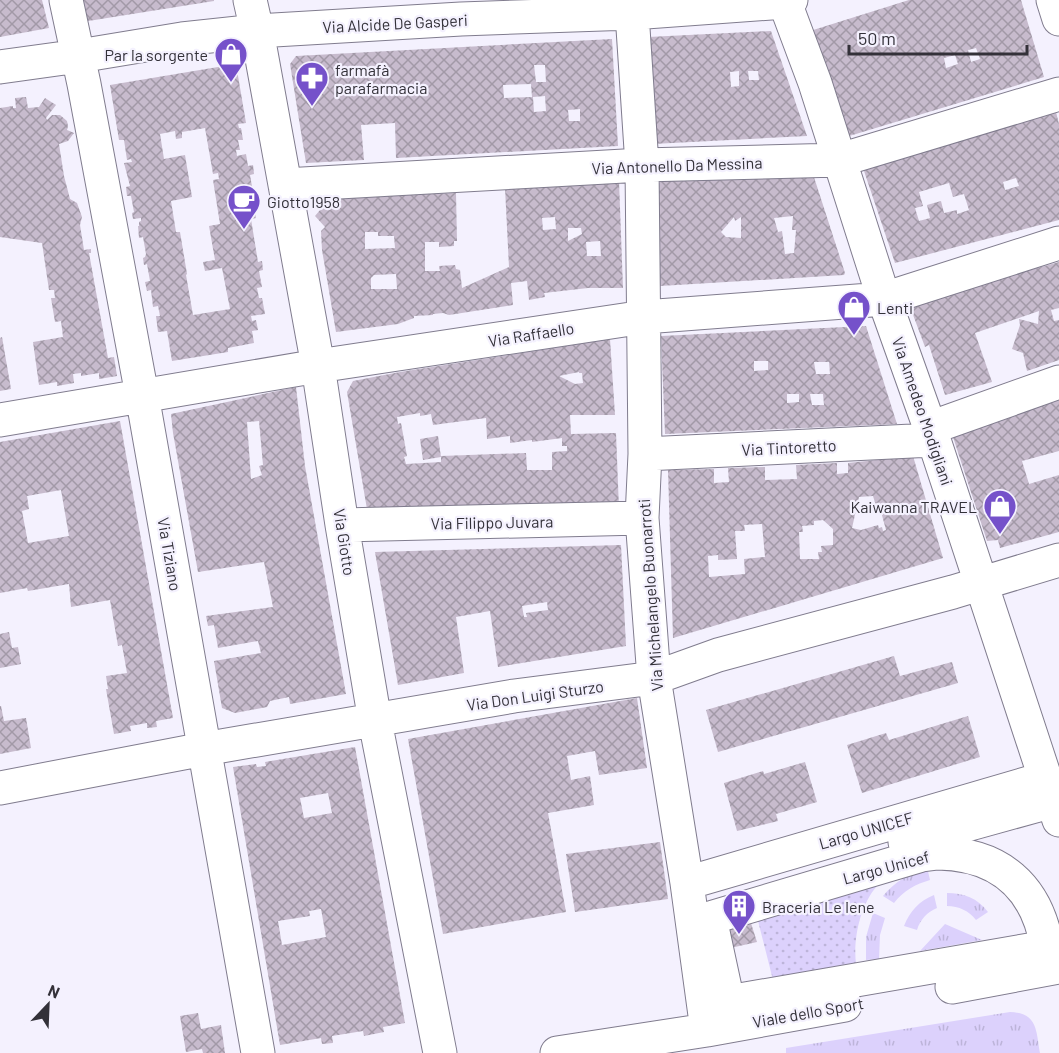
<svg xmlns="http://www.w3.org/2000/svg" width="1059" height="1053" viewBox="0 0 1059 1053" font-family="Barlow,sans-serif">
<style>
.grass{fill:url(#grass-tufts)}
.park{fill:url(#park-dots)}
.building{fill:url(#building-cross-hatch);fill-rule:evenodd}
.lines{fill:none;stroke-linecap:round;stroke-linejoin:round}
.minor-casing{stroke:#807c8e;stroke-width:35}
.minor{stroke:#fff;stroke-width:33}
.labels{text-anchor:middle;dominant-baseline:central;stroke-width:4.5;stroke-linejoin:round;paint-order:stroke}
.street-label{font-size:16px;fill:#333139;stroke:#f4f1fe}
.poi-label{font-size:16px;fill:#333139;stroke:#f4f1fe;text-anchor:start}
</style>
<defs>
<pattern id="grass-tufts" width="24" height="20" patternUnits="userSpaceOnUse" patternTransform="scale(1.5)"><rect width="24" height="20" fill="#dcd1fc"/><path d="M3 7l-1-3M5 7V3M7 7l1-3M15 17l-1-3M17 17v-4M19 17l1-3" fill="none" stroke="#bdb4d9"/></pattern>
<pattern id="park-dots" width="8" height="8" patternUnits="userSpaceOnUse" patternTransform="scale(1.5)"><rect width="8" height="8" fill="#dcd1fc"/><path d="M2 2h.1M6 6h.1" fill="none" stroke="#bdb4d9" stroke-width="1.8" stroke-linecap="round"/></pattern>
<pattern id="building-cross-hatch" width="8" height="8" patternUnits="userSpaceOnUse" patternTransform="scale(1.5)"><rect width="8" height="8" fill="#c7bbcd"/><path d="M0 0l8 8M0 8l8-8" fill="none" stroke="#a299a7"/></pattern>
</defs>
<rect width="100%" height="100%" fill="#f4f1fe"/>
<path class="grass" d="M927 867 930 880C916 884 903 891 894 903L883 896C895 881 910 874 927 867Z
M947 893C963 893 978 898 988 912L976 920C969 911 959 906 947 906Z
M934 895 937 908C927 912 920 920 917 930L904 926C910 911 919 901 934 895Z
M873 913 885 918 880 935 879 959 866 960V937Z
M945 924 982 940 920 951Z
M1010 1012C1038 1013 1036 1031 1040 1053H786V1048Z"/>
<path class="park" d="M877 886C860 905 853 939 856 964L773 980 755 909Z"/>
<path class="building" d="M0 0H42L49 28 0 37Z
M77 0H214V1L82 22Z
M909 0H1021L1044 77 846 137 810 31ZM976 48 980 59 971 62 968 50ZM955 55 958 64 946 68 944 58Z
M771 31 807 136 653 144 648 37ZM739 71V86L731 87 730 72ZM748 71H758L759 80H749Z
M612 39 618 146 396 158 395 123 361 125 364 160 306 163 290 64 296 56ZM534 65H545L546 82H536ZM531 84 532 97 504 98 503 85ZM545 96 546 111 534 112 533 97ZM580 109V121H569L568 110Z
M236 64 246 123 238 124 239 128H241L243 140H238L240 150H236L237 156 246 154 248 166 253 165 254 174 250 175 253 192H248L249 199 248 200V202H252V206H254L256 218 251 219 258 262 262 261 263 270 259 271 262 287 257 288 259 298H262L265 314 251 316 252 321 256 320 258 330 252 331 254 343 228 348V352L172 361 167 331 158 332 156 316H160L158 306 153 307 151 290 147 291 145 282 150 281 147 264 144 265 143 258 145 257 146 254 143 237 139 238 138 226H139V222L141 221V218L133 219 132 213 134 212 131 196H127L126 187 130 186 124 163 132 162 131 159 127 160 124 140H119L110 85ZM205 128 213 174 218 173 219 179 213 180 220 224 209 226 215 260 203 262 205 271 222 268 230 309 193 315 186 275 187 274 180 232H176L171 201 192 197 185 155 164 159 160 134 175 131 176 139 182 138V132Z
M26 97 28 108 39 107 45 98 56 105 46 118 47 120 52 115H60L67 121 68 126 67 130 74 133 68 141 59 144 64 176 70 199 77 203 82 217 80 225 84 250 91 249V253H89L108 358 114 357 117 376 99 379V373L81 376V373L73 374 74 383 57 386V382L39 385 33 342 63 337 61 321 55 322 51 298H55L54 290H49L42 243 0 237V108L13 106V108H16L15 98Z
M1056 112 1059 124V220L895 263 863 168ZM1016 178 1019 186 1005 190 1003 182ZM949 183 953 197 964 194 969 210 957 214V210L944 213 941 201 927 205 930 218 919 221 915 208 923 206 919 192Z
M812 171 845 273 844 275 660 286 654 180ZM793 216 792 230H796L794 253 785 254 782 231 778 232 774 218ZM734 217 735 221 741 217V238L726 237 721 232Z
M619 181 623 288H588L544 293 545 297 529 300 527 281 511 283 513 305 449 315 443 313 433 314V315L414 316V318L398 324 336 332 322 250 321 231 325 227 315 216 320 210 316 206 324 196 328 200 331 197 456 193 457 241H454V246L439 247V242H425V271H440L439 266 455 265 456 269 460 270 462 288 509 267 505 188ZM555 217 556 229 543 230 542 218ZM568 228H581L582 234 568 241ZM365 232H378V236H394L395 248 365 249ZM600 241 601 256H587L586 242ZM396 274 397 289H371V278L374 275Z
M1059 262V308L1051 310 1054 321 1059 320V360L1027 371 1023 353 1012 349 1020 325 1019 319 1038 324 1039 311 975 333 992 382 945 395 929 345 925 347 909 304Z
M866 326 897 424 665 434 661 336ZM754 361H768V370L754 371ZM814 362H829L830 374H816ZM787 394H799V402L787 403ZM810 394H823L824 405H812Z
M2 337 11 389 0 391V338Z
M610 339 615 415H570L571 434 616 433 619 509 368 515 347 392 353 381 400 372ZM579 372V373H582L583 383 575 384 559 376ZM420 413V416L431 414 433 425 486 418 487 439 510 436V443L532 440V442L562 438V446H567V451L552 452V470H527L526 453 441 456V457L438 436 420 439 423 460 441 457V462L406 464 404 457 407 456 401 423 398 424 397 417Z
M296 387 305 466 346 694 290 704 289 697 270 701 267 707 235 713 222 708 214 661 261 653 258 641 218 648 214 625 208 626 206 616 273 607 264 562 198 572 173 433 171 414ZM259 421 263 465 259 466 262 475 251 479 247 422Z
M1059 398V451L1022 461 1029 484 1059 475V532L1000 548 998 540 987 541 952 434Z
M120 421 173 718 156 721 157 727 147 728V723L130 726 131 731 114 734 106 689H108L106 676 127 673 122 645 118 646 110 600 71 607 69 584 28 591 27 588 0 593V442ZM61 490 69 536 28 543 22 511 29 509 27 496Z
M913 456 943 558 673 638 668 470 714 469V483L729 482 728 468 765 467V480L797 479 796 465 837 463V474L848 473V463ZM873 496 877 509 880 508 886 530 883 531 882 527 879 528 878 525 861 530 852 528 859 497ZM823 520 833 529V545L821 546 822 552H818L819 559H800L799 532H803L802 526 814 525V521ZM762 524 765 557 744 559 745 574 709 577 708 556 718 555V560L737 559 735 531H745L744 525Z
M621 545 626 646 498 667 490 611 456 617 464 673 398 685 375 552ZM547 602 548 610 526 613 527 617H524L522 606Z
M9 632 12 648 18 647 21 664 0 668V634Z
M894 656 900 676 952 662 958 683 718 752 706 710Z
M637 698 647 768 599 775 595 751 567 756 571 780 590 776 594 805 548 813 566 912 443 934 408 739Z
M0 706H1L4 721 26 718 31 748 0 754Z
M968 716 980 757 862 793 847 745 886 733 889 740Z
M355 747 405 1023 383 1027 384 1032 364 1036 363 1031 332 1036 333 1043 322 1044 321 1038 280 1045 233 767 256 764 257 767 266 766 265 762ZM328 793 332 813 304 818 300 798ZM321 909 326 937 282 945 278 921 310 916 309 911Z
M805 762 817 802 776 814 778 821 737 831 724 783 763 771 764 774Z
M660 842 668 899 575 912 566 854Z
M750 920 757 942 726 949 722 928Z
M198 1013 201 1029 221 1025 225 1053H203L202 1049 186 1052 180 1016Z"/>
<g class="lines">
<defs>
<path id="minor" d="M66 0 84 84 142 395 258 1053
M250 0 257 31 318 366 342 525 375 721 440 1053
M628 0 632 13 642 165 645 454 642 518 654 678 687 883 707 1030
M784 0 815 83 884 299 930 428 1059 820
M1053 0 1059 19
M0 67 79 56 182 39 257 31 461 19 632 13 785 2 791 0
M285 185 642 165 840 160 1059 94
M0 420 318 366 644 317 884 299 1059 243
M930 428 1059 382
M645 454 933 440
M342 525 642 518
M0 788 204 749 514 696 654 678 718 655 953 592 1059 560
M905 842 1053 801
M938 853C999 854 1037 886 1047 947L728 1002 710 918 922 855Z
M687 883 1046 778
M952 987 1059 967
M557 1053 707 1030 845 1005"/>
</defs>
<use href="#minor" class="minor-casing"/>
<use href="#minor" class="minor"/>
</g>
<defs>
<symbol id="shop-pin" viewBox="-11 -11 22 30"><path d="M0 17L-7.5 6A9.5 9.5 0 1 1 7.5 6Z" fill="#7551ca" stroke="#f4f1fe"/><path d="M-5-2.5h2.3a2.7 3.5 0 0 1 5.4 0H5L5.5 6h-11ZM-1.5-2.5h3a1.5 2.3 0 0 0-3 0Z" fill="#fff"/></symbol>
<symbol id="pharmacy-pin" viewBox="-11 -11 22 30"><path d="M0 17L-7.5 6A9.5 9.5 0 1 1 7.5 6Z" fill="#7551ca" stroke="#f4f1fe"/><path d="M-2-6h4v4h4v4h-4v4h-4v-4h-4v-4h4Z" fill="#fff"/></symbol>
<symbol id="cafe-pin" viewBox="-11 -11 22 30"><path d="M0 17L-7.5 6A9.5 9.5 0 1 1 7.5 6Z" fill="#7551ca" stroke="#f4f1fe"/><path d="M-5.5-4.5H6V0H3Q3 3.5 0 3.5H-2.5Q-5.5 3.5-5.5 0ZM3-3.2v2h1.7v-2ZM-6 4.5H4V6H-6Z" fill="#fff"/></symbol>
<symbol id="building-pin" viewBox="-11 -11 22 30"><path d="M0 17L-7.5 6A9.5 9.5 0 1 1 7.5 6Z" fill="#7551ca" stroke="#f4f1fe"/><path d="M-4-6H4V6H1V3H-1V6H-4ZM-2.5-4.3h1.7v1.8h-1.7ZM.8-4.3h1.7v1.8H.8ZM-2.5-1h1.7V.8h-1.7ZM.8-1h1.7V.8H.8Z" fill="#fff"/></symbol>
</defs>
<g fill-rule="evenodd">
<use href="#shop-pin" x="212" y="35" width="38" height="52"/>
<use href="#pharmacy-pin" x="293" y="59" width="38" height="52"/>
<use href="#cafe-pin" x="225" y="182" width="38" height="52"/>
<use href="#shop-pin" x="835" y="288" width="38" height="52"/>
<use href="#shop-pin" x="981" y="487" width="38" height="52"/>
<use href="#building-pin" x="720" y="887" width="38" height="52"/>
</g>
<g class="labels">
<g class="street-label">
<text transform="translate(395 23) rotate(-3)">Via Alcide De Gasperi</text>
<text transform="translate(677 165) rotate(-2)">Via Antonello Da Messina</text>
<text transform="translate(531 334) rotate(-9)">Via Raffaello</text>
<text transform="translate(923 411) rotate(71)">Via Amedeo Modigliani</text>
<text transform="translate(789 447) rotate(-3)">Via Tintoretto</text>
<text transform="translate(492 522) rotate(-1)">Via Filippo Juvara</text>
<text transform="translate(345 542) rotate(81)">Via Giotto</text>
<text transform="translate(170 554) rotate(80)">Via Tiziano</text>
<text transform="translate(650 595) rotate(-94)">Via Michelangelo Buonarroti</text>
<text transform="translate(535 695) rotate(-8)">Via Don Luigi Sturzo</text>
<text transform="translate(866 830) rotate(-16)">Largo UNICEF</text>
<text transform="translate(886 867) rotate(-15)">Largo Unicef</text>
<text transform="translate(808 1012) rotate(-10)">Viale dello Sport</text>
</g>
<g class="poi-label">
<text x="208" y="54" text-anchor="end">Par la sorgente</text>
<text x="335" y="69">farmafà<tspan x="335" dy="18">parafarmacia</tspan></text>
<text x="267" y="201">Giotto1958</text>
<text x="877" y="307">Lenti</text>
<text x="977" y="506" text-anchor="end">Kaiwanna TRAVEL</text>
<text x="762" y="906">Braceria Le Iene</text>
</g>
</g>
<g transform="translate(48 1005) rotate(23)" stroke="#f4f1fe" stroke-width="4.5" paint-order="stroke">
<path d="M0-4.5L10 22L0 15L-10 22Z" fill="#333139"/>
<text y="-9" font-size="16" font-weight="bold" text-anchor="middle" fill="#333139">N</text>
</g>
<path d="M849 45v9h178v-9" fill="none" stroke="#333139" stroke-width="3"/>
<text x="858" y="45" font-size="18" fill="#333139" stroke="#f4f1fe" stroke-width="4.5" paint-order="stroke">50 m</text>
</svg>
